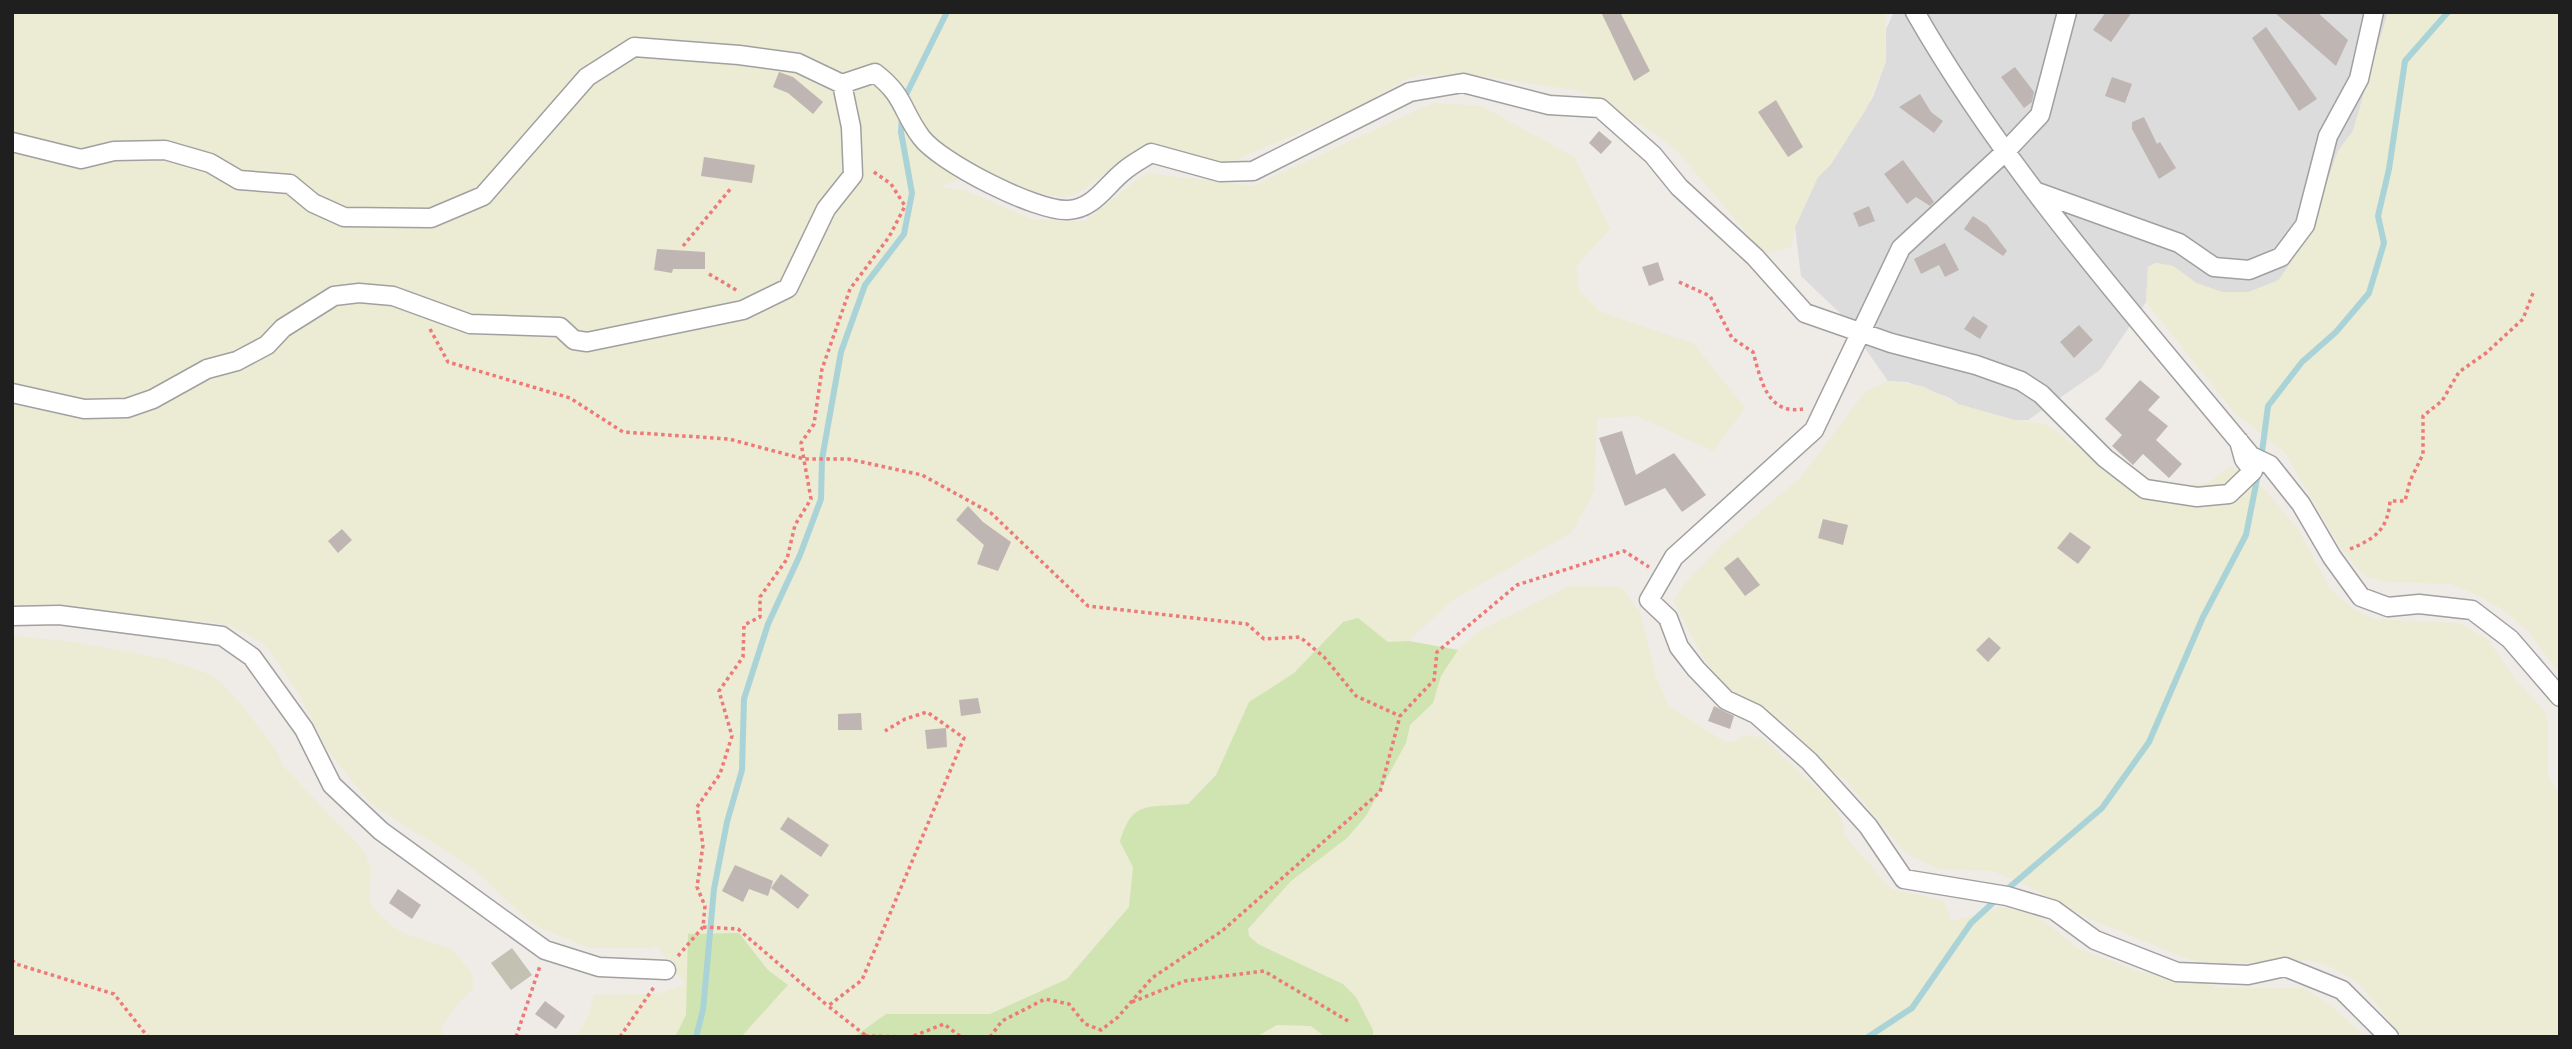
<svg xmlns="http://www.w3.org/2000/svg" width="2572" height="1049" viewBox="0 0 2572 1049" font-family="'Alegreya Sans',sans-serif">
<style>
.residential{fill:#dddcdc}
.construction{fill:#c2c1b2}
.farmland{fill:#ecebd3}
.grass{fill:#cfe4b1}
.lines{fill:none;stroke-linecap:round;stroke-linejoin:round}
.stream{stroke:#aad3d8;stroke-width:6}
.building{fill:#bfb6b3}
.street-casing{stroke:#a0a0a0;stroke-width:21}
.path{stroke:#ed7979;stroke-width:3.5;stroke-dasharray:3.5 3.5;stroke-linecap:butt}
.street{stroke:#fff;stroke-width:18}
</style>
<rect width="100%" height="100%" fill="#efebe6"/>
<path class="residential" d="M1894 12H2388L2353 131 2338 151 2308 236 2279 280 2249 292H2222L2196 283 2173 266 2156 263 2148 267 2146 302 2100 370 2028 420H2014L1958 404 1950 398 1907 382 1888 381 1841 314 1801 276 1795 227 1818 177 1831 164 1873 97 1886 61V29Z"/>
<path class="construction" d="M512 948 532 975 511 990 491 963Z"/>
<path class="farmland" d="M12 12H1885L1886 61 1865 111 1831 164 1818 177 1795 227 1791 247 1764 253 1678 152 1658 135 1581 91 1475 75H1422L1408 78 1357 108 1228 163 1206 162 1161 147H1140L1077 194 1064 197 1011 188 977 172 939 187 964 190 1034 220 1085 221 1146 173 1253 186 1433 103 1481 106 1574 157 1610 229 1576 266 1580 292 1601 312 1694 344 1745 408 1713 451 1637 416 1597 418 1594 491 1572 532 1451 601 1409 641 1388 642 1358 618 1343 622 1294 673 1249 702 1216 775 1188 804 1142 808 1120 842 1133 867 1129 907 1067 979 990 1014H886L854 1037H741L788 985 768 970 739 933 689 934 686 1015 675 1037H575L587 1020 594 995 656 994 685 985 657 945 650 948H590L534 925 470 866 371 804 327 749 301 698 273 655 264 644 238 629 219 623 12 604Z
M2388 12H2560V674L2528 631 2504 610 2472 592 2450 584 2386 582 2368 577 2356 567 2341 548 2285 453 2235 413 2146 302 2148 267 2156 263 2173 266 2196 283 2222 292H2249L2279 280 2308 236 2338 151 2353 131Z
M1888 381 1922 386 1958 404 2014 420 2045 424 2116 475 2180 487 2210 482 2230 467H2239L2268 493 2299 531 2330 589 2353 609 2373 619 2458 623 2487 639 2516 680 2546 713 2548 722V776L2560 795V1037H2403L2359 983 2334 968 2310 960 2215 964 2191 960 2088 918 2014 879 1992 871 1939 869 1913 857 1899 846 1847 781 1835 773 1783 721 1729 690 1704 659 1674 601 1685 583 1724 543 1801 477 1865 392Z
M1569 586 1621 587 1640 612 1655 675 1669 706 1725 742H1736L1745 735 1763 738 1832 803 1843 823 1844 835 1891 889 1943 900 1951 921 2012 905 2044 921 2078 949 2143 973 2177 972 2220 988H2302L2329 1004 2365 1037H1373V1030L1356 997 1343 984 1258 944 1249 936 1248 929 1291 881 1347 838 1366 816 1406 743 1410 725 1433 703 1441 676 1458 650 1479 631Z
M12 636 73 642 165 659 214 676 240 703 278 753 283 766 364 851 371 869 370 901 373 908 390 925 405 934 451 949 472 973 473 989 451 1012 441 1028 444 1037H12Z
M1277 1025 1311 1026 1325 1037H1256Z"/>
<path class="grass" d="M1358 618 1388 642 1409 641 1458 650 1441 676 1433 703 1410 725 1406 743 1366 816 1347 838 1291 881 1248 929 1249 936 1258 944 1343 984 1356 997 1373 1030V1037H1325L1311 1026 1277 1025 1256 1037H854L886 1014H990L1067 979 1129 907 1133 867 1120 842C1132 799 1149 808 1188 804L1216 775 1249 702 1294 673 1343 622Z
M739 933 768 970 788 985 741 1037H675L686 1015 688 934Z"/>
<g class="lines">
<path class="stream" d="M903 101 947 12
M2261 460 2268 406 2302 362 2336 332 2369 293 2384 243 2378 216 2389 169 2405 61 2448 12
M2005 891 2102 808 2149 742 2203 617 2246 535 2258 474
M696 1037 703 1010 714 889 727 822 742 770 744 699 768 624 800 555 821 499 822 459 841 352 865 285 904 234 912 193 901 132 902 116
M1868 1037 1912 1008 1971 923 1997 899"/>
</g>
<path class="building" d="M1601 12H1620L1650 71 1634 81Z
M2106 12H2132L2111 42 2093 30Z
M2274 12H2317L2348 40 2336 66Z
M2266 27 2317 99 2299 111 2252 38Z
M2015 67 2034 92 2032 102 2024 108 2001 77Z
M779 72 793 77 823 102 813 114 788 93 773 87Z
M2112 77 2132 84 2125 103 2105 96Z
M1920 94 1931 112 1943 121 1934 133 1899 107Z
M1776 100 1803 147 1788 157 1758 112Z
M2144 117 2157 144 2160 142 2176 168 2159 179 2132 129V122Z
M1599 131 1612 142 1601 154 1589 143Z
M704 157 755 165 752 183 701 176Z
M1903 160 1934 202 1930 206 1916 197 1907 204 1884 174Z
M1869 206 1875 221 1859 227 1853 213Z
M1973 216 1987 225 2007 251 2003 256 1964 229Z
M1945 243 1959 270 1945 277 1939 265 1921 274 1914 259Z
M657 249 705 252V269H673L672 273 654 270Z
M1658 262 1664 280 1649 286 1642 267Z
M1973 316 1988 326 1980 339 1964 329Z
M2079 325 2093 340 2074 358 2060 342Z
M2140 380 2160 397 2148 410 2168 426 2156 440 2182 464 2169 478 2143 454 2133 465 2112 446 2122 435 2105 419Z
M1622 431 1636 475 1674 453 1706 495 1682 512 1665 488 1625 506 1599 438Z
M968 506 983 522 1011 542 998 571 977 564 984 545 956 520Z
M1823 519 1848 525 1843 545 1818 538Z
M342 529 352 540 338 553 328 541Z
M2070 532 2091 547 2078 564 2057 548Z
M1738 557 1760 585 1745 596 1724 568Z
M1989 637 2001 648 1988 662 1976 650Z
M978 698 981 713 961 716 959 700Z
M1714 706 1734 716 1730 729 1708 721Z
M861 713 862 730H838V714Z
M946 728 947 747 927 749 925 730Z
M788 817 829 845 821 857 780 829Z
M735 865 773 881 768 896 749 889 743 902 722 891Z
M781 874 809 895 798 909 771 888Z
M398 889 421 905 412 919 389 903Z
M545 1001 565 1016 556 1029 535 1014Z"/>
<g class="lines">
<defs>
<path id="street" d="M1915 12C2007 173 2133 313 2251 456L2270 465 2301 504 2332 557 2361 597 2388 607 2419 604 2472 610 2510 639 2560 697
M2067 12 2040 115 2005 152 1901 248 1814 430 1674 557 1649 600 1668 618 1679 647 1696 669 1726 700 1756 714 1809 761 1868 826 1904 879 2007 896 2054 910 2095 940 2177 972 2248 975 2285 967 2342 990 2389 1037
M842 84 875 73C905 96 901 110 921 137 939 162 1037 212 1068 210 1094 209 1106 185 1124 171 1132 164 1142 159 1151 153L1220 172 1253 171 1410 92 1463 83 1549 105 1600 108 1653 155 1679 187 1755 257 1805 313 1891 343 1976 365 2021 381 2041 394 2105 458 2145 489 2197 497 2229 494 2253 471 2244 459 2239 441
M12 142 81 159 114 151 165 150 210 163 239 180 290 184 313 203 344 217 431 218 483 196 587 77 634 47 739 55 798 63 842 84 851 127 853 175 826 209 788 288 743 310 587 342 574 340 560 327 470 324 393 296 359 293 334 296 283 328 267 345 237 361 207 369 153 399 127 408 84 409 12 393
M2037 192 2179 243 2214 267 2249 270 2281 257 2305 225 2328 136 2359 79 2374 12
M12 616 59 615 222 636 252 657 304 729 332 785 381 831 545 950 599 967 666 970"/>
</defs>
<use href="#street" class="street-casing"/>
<path class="path" d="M683 246 732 187
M709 274 738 291
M1679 282 1710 296 1732 338 1753 352C1761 380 1767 415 1803 409
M430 329 448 362 570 398 623 432 729 439 804 459H848L922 475 991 513 1088 606 1247 624 1264 639 1300 637 1324 657 1356 696 1400 716
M2350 549C2375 539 2388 529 2390 501H2405L2410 481 2423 454V416L2442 401 2459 372 2486 353 2523 319 2533 293
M703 927 738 929 828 1006
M678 956 703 927 705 906 697 887 703 845 697 807 720 774 732 736 719 691 743 657 744 625 760 617V597L787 559 795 525 811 499 801 443 814 424 822 369 850 289 889 237 905 206 891 184 871 170
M12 960 16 964 114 994 148 1037
M1132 1002 1185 981 1264 971 1348 1021
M865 1035 828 1006 862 980 964 738 927 712 905 719 885 731
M865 1036 911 1037 944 1024 961 1037
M516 1037 540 966
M620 1037 654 987
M990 1037 1002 1021 1045 999 1069 1004 1085 1024 1101 1030 1118 1017 1152 978 1222 931 1380 792 1400 716 1434 680 1437 652 1517 585 1624 551 1649 567"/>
<use href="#street" class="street"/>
</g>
<rect width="2572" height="1049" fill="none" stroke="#1f1f1f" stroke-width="28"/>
</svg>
